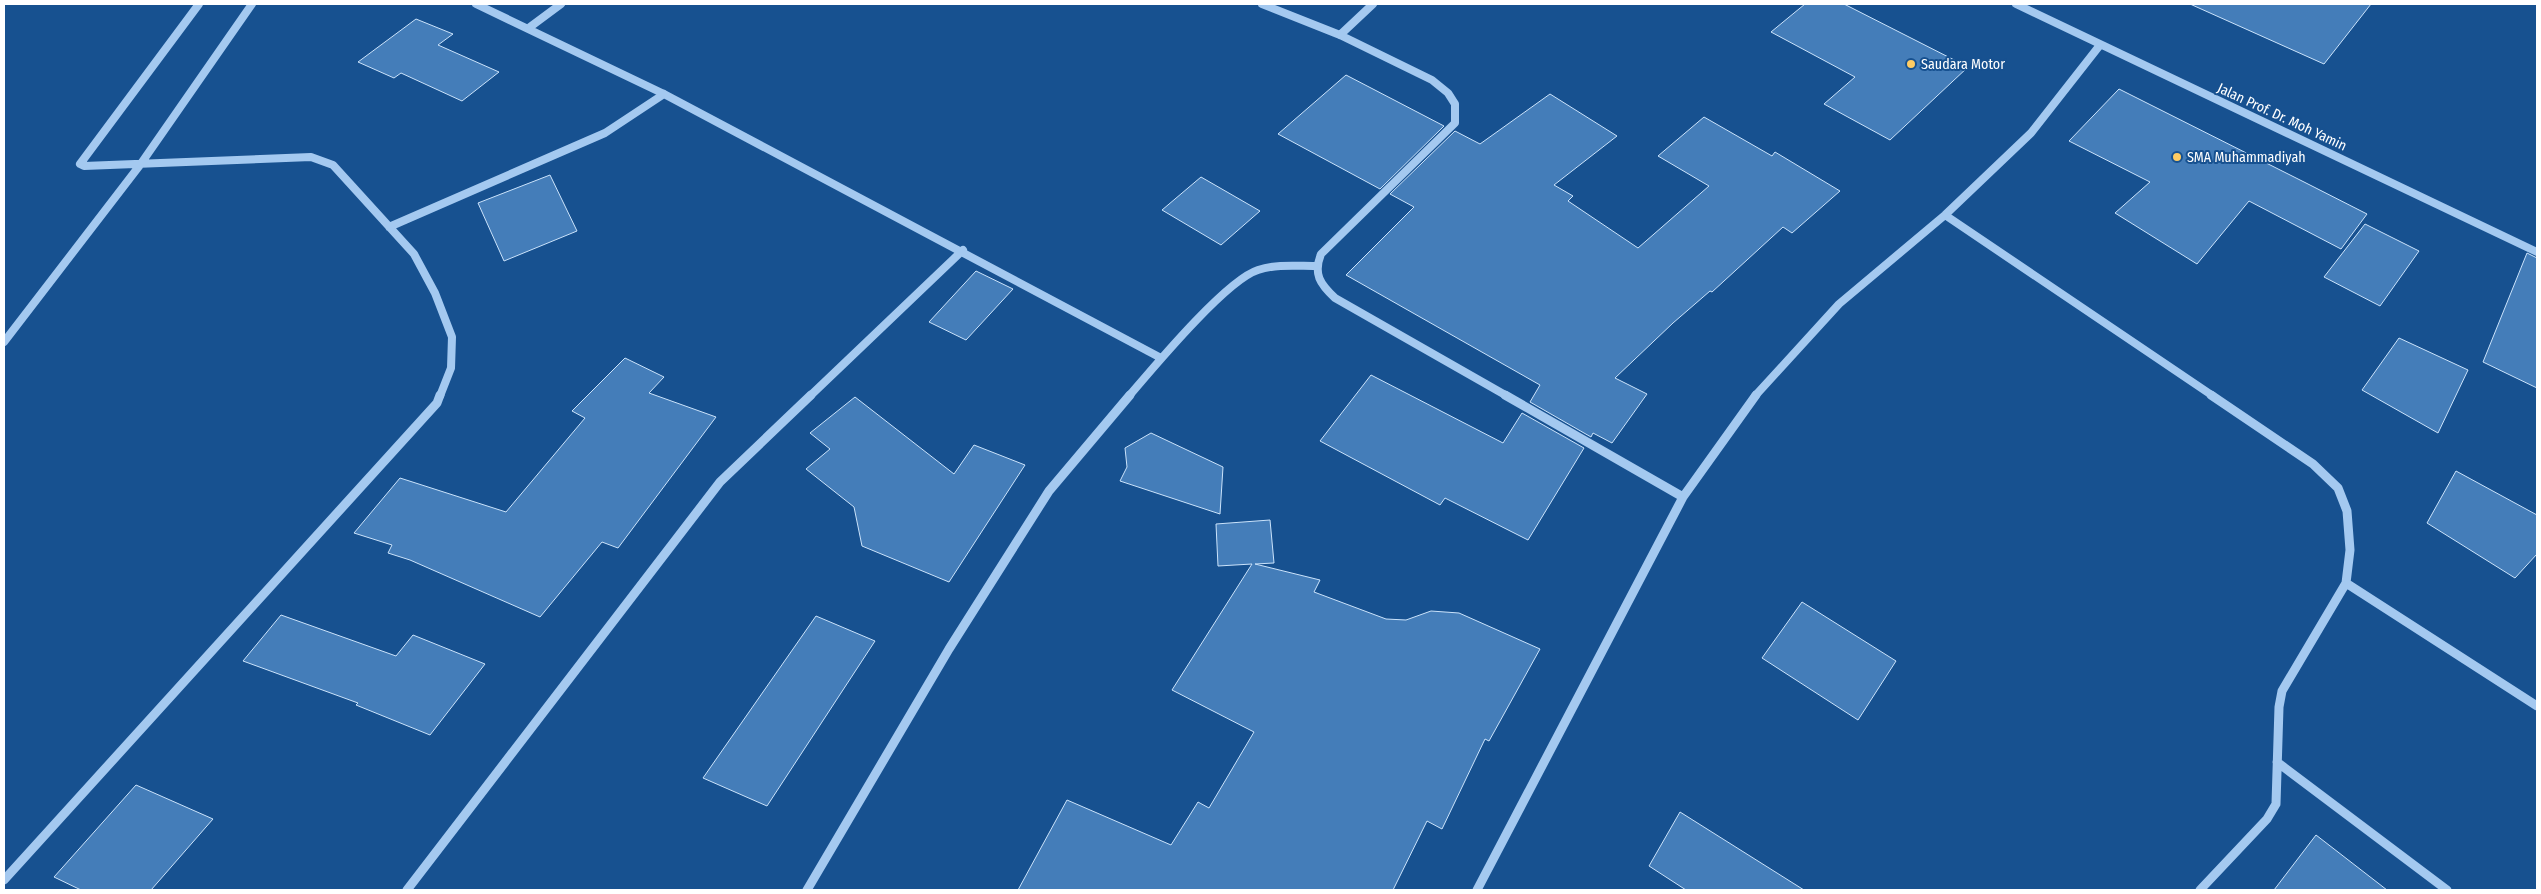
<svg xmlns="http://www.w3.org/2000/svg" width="2541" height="894" viewBox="0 0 2541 894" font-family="'Fira Sans Condensed',sans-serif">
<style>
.building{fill:#447db9;stroke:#cbe3fb}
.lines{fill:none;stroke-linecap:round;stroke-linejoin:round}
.minor-far1{stroke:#a4c9f0;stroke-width:8}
.minor{stroke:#a4c9f0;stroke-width:9}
.poi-dot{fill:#ffcc63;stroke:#175190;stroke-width:2}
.labels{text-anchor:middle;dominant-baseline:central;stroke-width:4;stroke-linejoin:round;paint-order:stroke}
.poi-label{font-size:14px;fill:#fff;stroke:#175190;text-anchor:start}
.street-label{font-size:14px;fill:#fff;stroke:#175190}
</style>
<rect width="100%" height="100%" fill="#175190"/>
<path class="building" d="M1805 4H1844L1968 67 1890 140 1824 104 1855 77 1771 32Z
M2190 4H2371L2324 64Z
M416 19 453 34 438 45 499 72 462 101 401 73 394 78 358 62Z
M1346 75 1444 126 1380 189 1278 134Z
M2119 89 2306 183 2367 214 2341 249 2249 201 2197 264 2115 213 2150 182 2069 141Z
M1550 94 1617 136 1554 185 1573 196 1568 201 1638 248 1709 186 1658 156 1704 117 1772 156 1775 152 1840 191 1792 233 1783 227 1712 292 1710 291 1673 323 1615 378 1647 394 1612 443 1593 433 1591 437 1530 402 1540 385 1346 275 1414 207 1390 194 1455 131 1480 144Z
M550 175 577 231 504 261 478 203Z
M1201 177 1260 211 1221 245 1162 210Z
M2365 224 2419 251 2380 306 2324 277Z
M2527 253 2537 258V388L2483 362Z
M976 271 1013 289 966 340 929 322Z
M2399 338 2468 370 2438 433 2362 390Z
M625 358 664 377 649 393 716 417 618 548 602 542 540 617 410 560 388 553 392 545 354 533 400 478 506 512 585 418 572 411Z
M1371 375 1503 443 1522 413 1584 448 1528 540 1445 498 1440 505 1320 441Z
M855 397 954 474 974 445 1025 465 949 582 862 546 854 507 806 469 830 449 810 433Z
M1151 433 1223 467 1220 514 1120 481 1127 467 1125 448Z
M2456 471 2537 515V554L2515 578 2427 523Z
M1270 520 1274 563 1255 564 1320 580 1314 592 1386 619 1406 620 1431 611 1459 613 1540 649 1489 741 1485 739 1442 829 1427 821 1393 890H1018L1067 800 1171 845 1198 802 1209 808 1254 732 1172 690 1252 564 1218 566 1216 524Z
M1802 602 1896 661 1858 720 1762 658Z
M281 615 396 656 413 635 485 664 430 735 356 705 358 703 243 661Z
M816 616 875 641 767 806 703 778Z
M136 785 213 819 151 890H81L54 877Z
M1680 812 1804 890H1686L1649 866Z
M2316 835 2387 890H2274Z"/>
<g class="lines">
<path class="minor-far1" d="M199 4 80 164 84 166 311 157 333 165 414 254 435 293 452 337 451 368 440 396
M476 4 664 94 1161 358
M1262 4 1340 35 1432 80 1448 93 1455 104V123L1321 254C1313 274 1320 284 1335 298L1507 396
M2016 4 2537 252
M530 27 561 4
M1340 35 1373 4
M1945 215 2213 396
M389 227 605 133 664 94
M4 342 140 165 252 4
M810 396 963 250
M1129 396C1153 368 1226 280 1258 270 1276 264 1296 266 1315 266
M1755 396 1839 304 1945 215 2031 133 2100 45"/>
<path class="minor" d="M1505 395 1683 497
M2346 583 2537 706
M2277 762 2447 890
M4 880 437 403 440 395
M407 890 720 482 811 395
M807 890 949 649 1049 491 1130 395
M1477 890 1683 497 1756 395
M2200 890 2267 819 2276 804 2279 707 2282 691 2346 583 2350 550 2347 511 2338 488 2313 464 2211 395"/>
</g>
<g class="poi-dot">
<circle cx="1911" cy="64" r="5"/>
<circle cx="2177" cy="157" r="5"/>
</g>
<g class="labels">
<g class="poi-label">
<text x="1921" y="64">Saudara Motor</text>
<text x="2187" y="157">SMA Muhammadiyah</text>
</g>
<g class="street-label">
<text transform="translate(2282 117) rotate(25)">Jalan Prof. Dr. Moh Yamin</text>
</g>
</g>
<rect width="2541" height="894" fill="none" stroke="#ffffff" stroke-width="10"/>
</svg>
